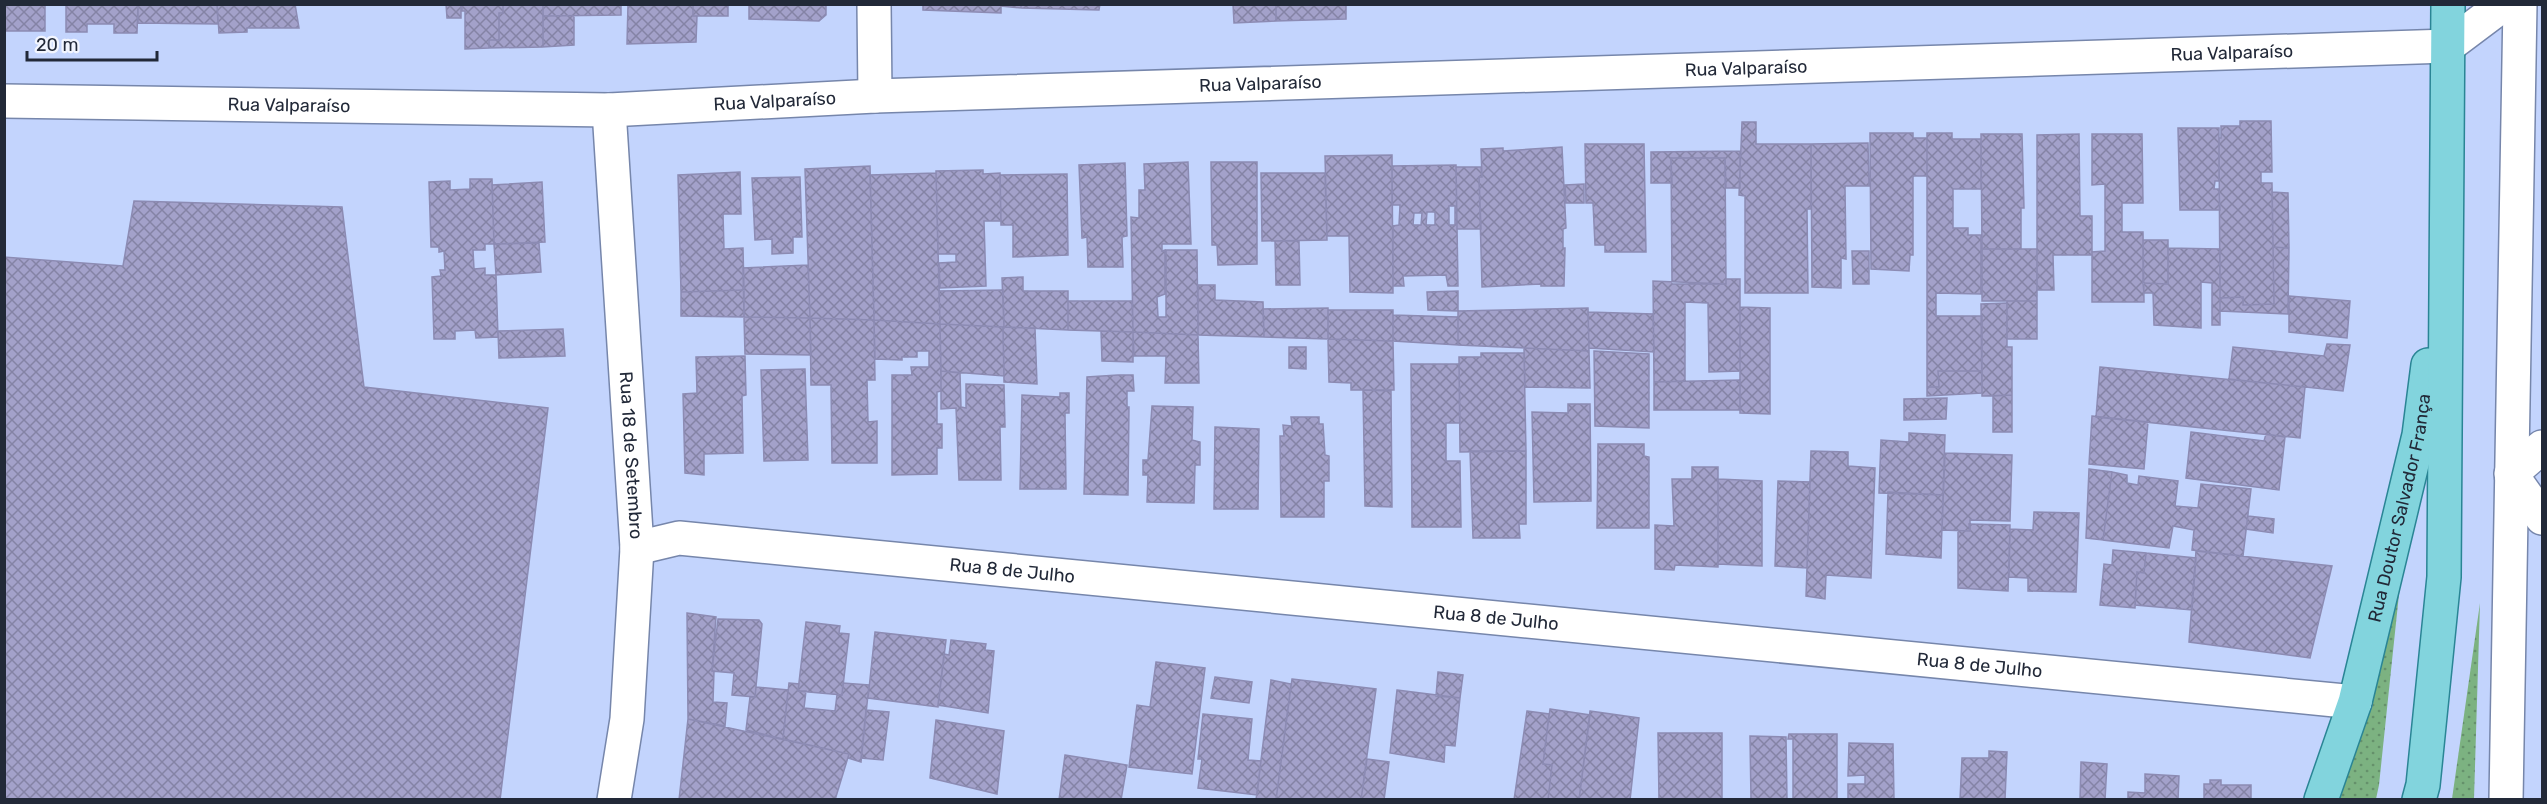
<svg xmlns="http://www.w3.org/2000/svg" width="2547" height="804" viewBox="0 0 2547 804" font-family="Rubik,sans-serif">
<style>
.grass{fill:url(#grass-dots)}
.building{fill:url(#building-cross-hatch);stroke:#8c8bb3;stroke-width:1.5;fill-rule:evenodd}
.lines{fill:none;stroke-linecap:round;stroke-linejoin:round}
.minor-casing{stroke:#7686ab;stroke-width:36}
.major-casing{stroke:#2a8595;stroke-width:36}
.minor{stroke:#fff;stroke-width:33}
.major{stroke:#82d4dd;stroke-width:33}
.labels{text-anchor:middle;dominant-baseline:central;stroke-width:4.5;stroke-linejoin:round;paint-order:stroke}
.street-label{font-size:18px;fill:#222938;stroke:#f2f5fe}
</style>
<defs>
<pattern id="grass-dots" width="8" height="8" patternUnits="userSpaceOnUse" patternTransform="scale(1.5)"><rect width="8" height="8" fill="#7cb281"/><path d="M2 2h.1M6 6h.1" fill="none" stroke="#65916b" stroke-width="1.8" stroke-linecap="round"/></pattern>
<pattern id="building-cross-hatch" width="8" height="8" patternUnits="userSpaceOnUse" patternTransform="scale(1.5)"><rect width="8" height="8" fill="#a3a1ca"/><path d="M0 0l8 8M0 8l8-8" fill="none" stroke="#8483a5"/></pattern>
</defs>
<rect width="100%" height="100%" fill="#c3d4fd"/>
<path class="grass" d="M2403 556 2379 785 2376 799 2334 800Z
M2480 603 2474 799H2452Z"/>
<path class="building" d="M4 4H45V31H4Z
M66 4H138L137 33H114V24H87V32H66Z
M138 4H217L218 24 138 23Z
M217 4H295L299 28H247V32L219 33Z
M446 4H461V18H447Z
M462 4H503V13H499V40H489V48L465 49V11H462Z
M503 4H543V47L489 48V40H499V13H503Z
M543 4H621V15L543 16Z
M628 4H693V16H697L696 42 627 44Z
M693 4H728V16H693Z
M749 4H826V15L819 21 749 19Z
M923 4H1001V13L923 10Z
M1001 4H1021V8L1001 6Z
M1021 4H1100L1099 10 1021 8Z
M1233 4H1276V21L1234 23Z
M1276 4H1346V19L1276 21Z
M543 16H574V45L543 47Z
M2240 121H2271L2272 172H2261V183H2272L2274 304 2243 305V297L2220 298 2219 138H2221V126H2240Z
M1742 122H1756V144H1811V209H1807L1808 293H1745V196L1739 195Z
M2178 128H2219V181H2215L2214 189H2219L2220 210H2180Z
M1870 133H1913V138H1927V176H1913V255H1910L1909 271 1871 269Z
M1927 133H1952V139H1981V189H1953V228H1968V235H1981V294L1936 293V316H1982V371H1938L1939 387H1927Z
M1981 134H2022L2024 208H2021V249H1982Z
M2079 134 2080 216H2092V255H2053L2054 290H2037V135Z
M2092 134H2142L2143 203H2122V232H2143L2144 302H2092V252L2105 251V184L2092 185Z
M1868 143 1869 186H1845L1846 259 1841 258V288L1812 287 1811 144Z
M1585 144H1644L1646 252H1605V245H1595L1593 203H1586Z
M1562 147 1566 228 1563 229V248H1565L1564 286H1541V284L1482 287 1479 177H1482L1481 149 1503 148V151Z
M1740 151V188H1726L1725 158H1671L1672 183H1651V152Z
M1392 155 1393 293 1350 292 1349 236H1327L1325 156Z
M1671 158H1725L1726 284H1672Z
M1188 162 1191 244H1162V251L1165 250V294L1157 297 1158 317H1166V250H1197L1198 335 1133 332 1131 217 1139 218V190H1145L1144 164Z
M1211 162H1257V264L1218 265 1217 245H1212Z
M1125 163 1127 236 1122 237 1123 267H1088L1087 237 1082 238 1079 165Z
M1456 165 1458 286H1448L1446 275 1403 276 1404 286H1393V226L1399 225 1400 205H1392V166ZM1449 206H1455V225H1449ZM1427 212H1435V225H1426ZM1414 213H1422L1421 225H1413Z
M870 166 874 320 810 318 805 169Z
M1456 167H1481L1482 177H1479L1481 229H1457Z
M983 170V174L1000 173 1001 221H984L986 286 940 288 939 263 956 262V254H938L936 171Z
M740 172 741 214H723L724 249 743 248 744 290 681 292 678 175Z
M936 173 940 324 874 320 870 175Z
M1261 173H1325L1327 240 1262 241Z
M1067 174 1068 255 1013 257V225H1001L1000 175Z
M800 177 802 237H793V253L772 254V239L755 240 752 178Z
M470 179H492L494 244H485V250H473L474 269 485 268V275H496L498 337 476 338 475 330 455 331V339H434L432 277 441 276 440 270H445L444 251 439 252V247H431L429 182 450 181V190L470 189Z
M542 182 545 242 494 244 492 185Z
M1584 184V203H1566L1565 185Z
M2272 192 2288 193 2289 248 2273 247Z
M134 201 342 207 364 387 548 408 500 800H4V257L123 266Z
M2143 240H2168V284L2143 283Z
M1275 241H1299L1300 285H1276Z
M539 243 541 272 496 275 494 244Z
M2273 247 2289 248 2288 314 2220 311V298L2243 297V305L2274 304Z
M2168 248 2220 249V325H2212V283L2201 282V328L2154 325 2153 293H2144L2143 283 2168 284Z
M1982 249H2037V301H1982Z
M1852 251H1869V284H1853Z
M808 265 810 318 744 317 743 268Z
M1023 277V291H1068V330L1004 327 1002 278Z
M1726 279H1740V371L1709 372 1708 303 1685 302V381L1654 382 1653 281 1726 284Z
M1198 285H1215V300L1263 302 1264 337 1198 335Z
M744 290V317L681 316V292Z
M1003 290 1004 327 940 324 939 291Z
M1458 291V311L1428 310 1427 292Z
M2289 296 2350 301 2347 338 2289 332Z
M1068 301H1132L1133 332 1068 330Z
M2007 301H2037V339H2007Z
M2007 303V347H2012V395L1982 396 1981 304Z
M1740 307 1770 308V414L1740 413Z
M1328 308V339L1264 337 1263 309Z
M1588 308 1589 351 1458 345V311Z
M1328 310H1393V341L1328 339Z
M1588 312 1653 314 1654 352 1589 348Z
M1393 315 1458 317V345L1393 341Z
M744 317 810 318 811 355 745 354Z
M810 318 874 320 875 380H867L868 422 877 421V463H832L831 385H811Z
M874 320 940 324 941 391 937 392V424H942V448H937V474L892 475V375H912L911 367H929V351H917V357H902V360L875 359Z
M940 324 1003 327 1004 376 941 371Z
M1003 327 1035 328 1037 384 1004 382Z
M563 329 565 356 499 358 498 331Z
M1101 331 1133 332V362L1102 361Z
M1133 332 1198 335 1199 383H1165L1166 356H1134Z
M1328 339 1393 341 1394 390H1351V383L1329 382Z
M2327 344 2350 345 2343 391 2229 379 2233 347 2324 356Z
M1289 347H1306V369L1289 368Z
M1524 348 1589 351 1590 388 1525 387Z
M1594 351 1649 354V428L1595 426Z
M1481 353H1524L1526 451 1460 452 1459 357H1481Z
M745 356 746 395 742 396 743 453 704 454V475L685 473 683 394 697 393 696 357Z
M1411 364H1459L1460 423H1446V461H1460L1461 527H1412Z
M2100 367 2305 387 2300 438 2096 417Z
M805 369 808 460 764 461 761 370Z
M941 371 960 373 961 407 966 408V384L1004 385 1005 427H1000L1001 480H959L956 408 941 409Z
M1938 371H1982V393L1927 396V387H1939Z
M1118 375H1133L1134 391H1127V407H1129L1128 495 1084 494 1087 377Z
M1740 380V410H1654V382Z
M1363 390 1391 391 1392 507 1365 506Z
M1060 393H1069V413H1065L1066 489H1020L1022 395 1060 397Z
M2012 395V432H1993V396Z
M1947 398 1946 419 1904 420V399Z
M1568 404H1590L1591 501 1534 502 1532 412 1568 413Z
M1152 406 1193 407 1192 440 1200 442V465H1195L1194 503 1147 502 1148 475H1143V460H1148Z
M2092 416 2148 422 2144 469 2089 464Z
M1291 417H1319V424H1323L1325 455 1329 456V481H1324V517H1281L1280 436H1284L1283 425 1292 426Z
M1215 427 1259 429 1258 509H1214Z
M2191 432 2264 441 2266 434 2285 437 2279 490 2186 478Z
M1909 433 1945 435 1943 495 1879 493 1881 440 1909 442Z
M1598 444H1644V456L1649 457V528H1597Z
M1470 451H1526V524H1519L1520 538H1473Z
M1811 451 1848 452V466L1875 468 1871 578 1826 575 1825 599 1806 596Z
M1945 453 2012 455 2010 521 1970 520V531L1942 530Z
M1692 467H1718V567L1675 565 1674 570 1655 569V525L1674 526 1672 479H1692Z
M2089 469 2112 472 2103 540 2086 538Z
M2112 472 2127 475V483L2138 485 2139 476 2178 481 2175 506 2198 508 2201 484 2251 489 2243 556 2192 550 2194 530 2173 526 2169 548 2103 540Z
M1718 479 1762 481V566L1718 564Z
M1778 481 1810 482 1807 568 1775 566Z
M1888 492 1943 495 1941 558 1886 554Z
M2034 512 2079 513 2076 592 2028 591V578L2009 577 2010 529 2033 530Z
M2248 516 2274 519 2273 533 2246 529Z
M1969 524 2010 525 2008 591 1958 588V531H1970Z
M2113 550 2146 553 2144 573 2137 572 2135 608 2100 605 2104 564 2112 565Z
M2196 551 2332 566 2310 658 2189 642Z
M2146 553 2196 558 2192 610 2135 605 2137 572 2144 573Z
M687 613 716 617 712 671H714L713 702 727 703 725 726 688 719Z
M718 619 759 620 762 624 755 697 732 695 734 673 712 671Z
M806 622 840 626 839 633 849 634 842 695 798 691Z
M875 632 946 640 938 707 868 698Z
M951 640 986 644 985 650 994 651 988 713 938 705 944 654 949 655Z
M1156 662 1205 668 1192 774 1129 767 1137 705 1150 707Z
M1438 672 1463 675 1460 698 1436 696Z
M1215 677 1252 682 1249 703 1211 698Z
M1292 679 1376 689 1361 800H1276Z
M1271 680 1291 684 1276 800H1256Z
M789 683 799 684 798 691H806L804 708 835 711 837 695H842L843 683 869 685 861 762 848 758 849 754 783 739Z
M756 687 788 690 783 739 746 730 750 697H755Z
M1397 690 1460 698 1455 746 1445 745 1444 762 1390 753Z
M1550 709 1590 715 1579 800H1548L1552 765 1543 764Z
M866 710 889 712 883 760 861 758Z
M1527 711 1549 714 1543 764 1552 765 1548 800H1514Z
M1590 711 1639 718 1630 800H1579Z
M1203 714 1252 719 1248 760 1261 761 1257 795 1198 788 1202 759H1198Z
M688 719 849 754 835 800H679Z
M936 720 1004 731 997 794 930 778Z
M1658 733H1722V800H1659Z
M1789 734H1837V800H1793V739H1788Z
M1750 736 1786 737 1787 800H1751Z
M1849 743 1893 744 1894 800H1848V784H1865V775L1848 776Z
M1989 751 2007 752 2005 800H1960L1962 758H1989Z
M1065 755 1127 765 1121 800H1059Z
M1367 759 1389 762 1384 800H1361Z
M2081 762 2107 764 2105 800H2080Z
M2145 774 2179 776 2178 800H2128V792L2145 793Z
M2210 780H2221V785H2251V800H2204V784H2210Z"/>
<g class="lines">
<defs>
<g id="minor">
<path d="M874 4 875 96"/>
<path id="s1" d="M4 101 609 110 875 96 2448 46 2504 4"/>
<path id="s2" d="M609 110 637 548 627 719 614 800"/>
<path d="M2542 447 2511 474 2542 518"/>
<path id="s3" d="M637 548 679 538 2355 702"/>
<path d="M2506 800 2520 4"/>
</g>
<g id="major">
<path id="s4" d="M2321 800 2355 702 2419 435 2428 365"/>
<path d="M2419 800 2423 785 2444 577 2448 4"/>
</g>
</defs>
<use href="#minor" class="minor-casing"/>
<use href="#major" class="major-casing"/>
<use href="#minor" class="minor"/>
<use href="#major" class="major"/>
</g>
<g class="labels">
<g class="street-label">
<text stroke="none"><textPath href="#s1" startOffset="2229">Rua Valparaíso</textPath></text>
<text stroke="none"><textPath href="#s1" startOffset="1743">Rua Valparaíso</textPath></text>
<text stroke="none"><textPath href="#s1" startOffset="1257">Rua Valparaíso</textPath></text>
<text stroke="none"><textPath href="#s1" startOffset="771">Rua Valparaíso</textPath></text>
<text stroke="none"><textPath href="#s1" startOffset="285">Rua Valparaíso</textPath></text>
<text stroke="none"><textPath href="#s2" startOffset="346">Rua 18 de Setembro</textPath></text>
<text stroke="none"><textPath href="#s4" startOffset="303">Rua Doutor Salvador França</textPath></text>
<text stroke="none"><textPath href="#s3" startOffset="378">Rua 8 de Julho</textPath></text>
<text stroke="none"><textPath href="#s3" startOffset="864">Rua 8 de Julho</textPath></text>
<text stroke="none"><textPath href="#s3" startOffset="1350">Rua 8 de Julho</textPath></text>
</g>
</g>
<rect width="2547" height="804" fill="none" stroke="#222938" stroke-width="12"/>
<path d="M27 51v9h130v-9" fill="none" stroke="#222938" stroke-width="3"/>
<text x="36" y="51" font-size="18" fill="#222938" stroke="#f2f5fe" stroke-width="4.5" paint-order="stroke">20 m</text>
</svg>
